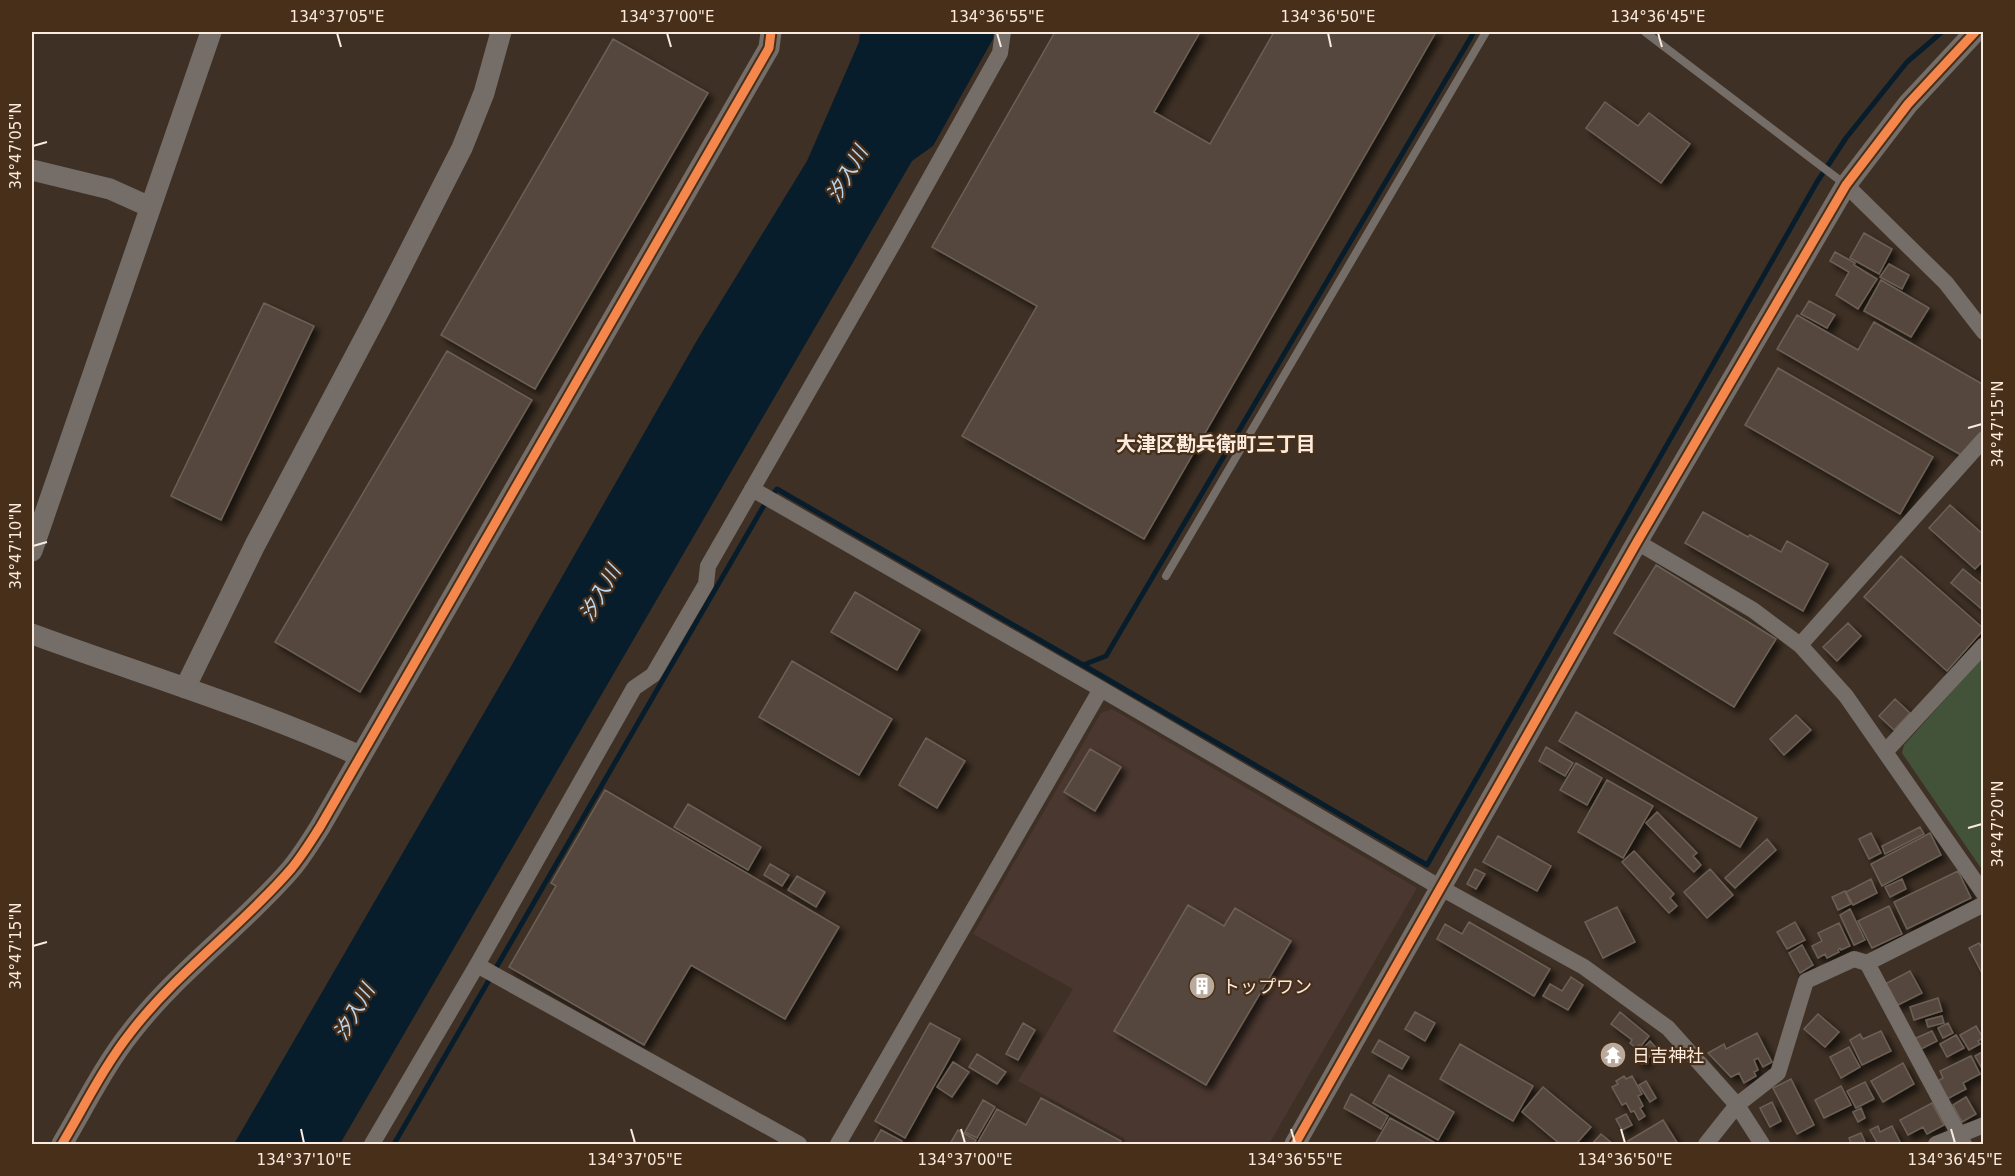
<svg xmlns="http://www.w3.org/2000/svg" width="2015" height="1176" viewBox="0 0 2015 1176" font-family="'DejaVu Sans','Noto Sans JP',sans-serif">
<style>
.commercial{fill:#4a3730}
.green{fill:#435339}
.water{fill:#081d2c}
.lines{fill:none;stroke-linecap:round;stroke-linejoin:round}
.stream{stroke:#081d2c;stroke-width:5}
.building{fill:#54473c;stroke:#6c6056;stroke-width:1.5;filter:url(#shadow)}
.service{stroke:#746d68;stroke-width:8}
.minor{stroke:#746d68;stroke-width:16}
.tertiary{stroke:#746d68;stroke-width:21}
.cycleway-casing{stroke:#482f1a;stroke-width:13}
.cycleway{stroke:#f5874c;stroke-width:9}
.ticks{fill:none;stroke:#fbebde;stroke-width:2}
.labels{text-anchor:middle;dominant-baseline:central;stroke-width:4.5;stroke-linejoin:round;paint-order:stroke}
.poi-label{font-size:18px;fill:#fbebde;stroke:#482f1a;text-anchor:start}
.water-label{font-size:20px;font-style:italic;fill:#b6d8f4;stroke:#482f1a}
.neighbourhood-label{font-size:20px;font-weight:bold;fill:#fbebde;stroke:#482f1a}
.neatline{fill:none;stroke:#fbebde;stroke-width:2}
.ticks-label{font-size:15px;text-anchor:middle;fill:#fbebde}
</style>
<defs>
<filter id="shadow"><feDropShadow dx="5" dy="5" stdDeviation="3" flood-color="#0009"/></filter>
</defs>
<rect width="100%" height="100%" fill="#3e3024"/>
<path class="commercial" d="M1112 709 1417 888 1269 1144H1122L1125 1139 1018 1081 1073 989 973 934 1101 713Z"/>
<path class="green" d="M1983 657V871L1902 753 1904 745Z"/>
<path class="water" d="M860 32H994L993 39 933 146 912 161 340 1144H234L510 668 696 342 807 161 859 42Z"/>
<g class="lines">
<path class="stream" d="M1083 665 1427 865 1817 182 1846 138 1907 62 1942 32
M394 1144 763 507 777 489 1083 665 1106 656 1474 32"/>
</g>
<path class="building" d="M1055 32H1200L1154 112 1210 144 1274 32H1436L1144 539 962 436 1037 306 932 247Z
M613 39 708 93 535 389 441 335Z
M1605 102 1638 126 1649 113 1690 144 1661 183 1586 128Z
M1864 233 1892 249 1879 274 1850 258Z
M1835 252 1855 263 1854 265 1877 279 1858 309 1836 295 1849 272 1830 261Z
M1889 264 1909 275 1902 289 1880 277Z
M1881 280 1929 308 1911 337 1864 311Z
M1809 301 1835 315 1827 328 1801 314Z
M264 303 314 326 221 520 171 496Z
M1797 315 1858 350 1874 322 1984 385V431L1961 455 1777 349Z
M447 351 532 400 360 692 275 642Z
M1778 368 1933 457 1900 514 1745 425Z
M1950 505 1984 535V560L1975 569 1929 528Z
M1703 512 1748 537 1750 535 1781 552 1787 541 1828 564 1803 611 1685 543Z
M1901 556 1984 629 1947 671 1864 597Z
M1656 565 1776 639 1734 707 1614 633Z
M1963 569 1984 586V611L1951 583Z
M855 592 920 630 897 670 831 632Z
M1848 623 1861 636 1837 661 1823 647Z
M792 661 892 719 859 775 759 717Z
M1895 699 1910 713 1894 730 1879 716Z
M1576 712 1757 818 1740 847 1559 741Z
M1796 715 1811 730 1784 755 1770 739Z
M926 738 965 761 937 808 899 785Z
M1546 747 1573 763 1565 776 1539 761Z
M1090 749 1121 767 1095 811 1064 792Z
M1576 763 1602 778 1587 805 1560 790Z
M1607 780 1653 806 1623 858 1578 832Z
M605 790 839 927 785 1019 691 965 644 1045 509 967 556 886 551 883Z
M688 804 761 847 748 870 674 827Z
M1657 812 1697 853 1693 856 1701 865 1694 872 1646 823Z
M1920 827 1924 834 1885 854 1882 846Z
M1871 833 1881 853 1869 859 1859 839Z
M1930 833 1941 855 1882 886 1871 864Z
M1498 836 1551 866 1537 891 1483 862Z
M1767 839 1776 850 1735 888 1725 878Z
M1634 851 1674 894 1670 898 1677 906 1669 913 1622 862Z
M770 864 789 875 782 886 764 875Z
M1475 869 1485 874 1476 889 1467 884Z
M1710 869 1733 895 1707 918 1684 892Z
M1958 871 1971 898 1907 929 1894 902Z
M797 876 825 892 816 907 788 890Z
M1871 879 1877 893 1853 905 1846 892Z
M1902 879 1906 889 1890 897 1885 887Z
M1845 891 1851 904 1838 910 1832 897Z
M1188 905 1224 926 1235 908 1291 941 1206 1085 1114 1031Z
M1889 906 1902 934 1872 948 1858 921Z
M1617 907 1635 942 1603 958 1585 922Z
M1850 909 1865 940 1854 945 1840 915Z
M1469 922 1550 969 1534 996 1437 939 1445 924 1462 934Z
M1795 922 1805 940 1787 949 1777 932Z
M1839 923 1850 946 1841 950 1840 948 1838 950 1839 952 1827 958 1825 954 1818 958 1812 946 1822 941 1818 933Z
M1979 943 1984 951V977L1969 948Z
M1802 945 1813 965 1800 973 1789 953Z
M1910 971 1922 993 1896 1006 1885 984Z
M1571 977 1583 985 1568 1010 1543 996 1550 984 1562 991Z
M1938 998 1942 1011 1914 1020 1910 1007Z
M1415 1012 1435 1023 1425 1041 1405 1029Z
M1620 1012 1649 1036 1641 1046 1639 1045 1636 1048 1630 1043 1632 1040 1611 1024Z
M1818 1014 1839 1032 1825 1047 1804 1029Z
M1942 1016 1944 1023 1928 1027 1926 1020Z
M930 1023 960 1039 905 1138 875 1121Z
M1023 1023 1035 1030 1018 1060 1006 1054Z
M1948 1023 1953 1033 1943 1038 1938 1028Z
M1976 1026 1983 1038 1978 1041 1980 1044 1969 1050 1960 1035Z
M1881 1031 1891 1051 1862 1065 1850 1040 1860 1034 1863 1039Z
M1932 1031 1937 1041 1919 1050 1914 1039Z
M1757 1033 1772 1062 1763 1067 1758 1058 1754 1060 1758 1070 1754 1072 1756 1076 1744 1083 1739 1073 1731 1077 1708 1053 1724 1044 1726 1049Z
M1956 1035 1964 1048 1947 1057 1940 1044Z
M1379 1040 1409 1057 1402 1069 1372 1052Z
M1650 1041 1657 1049 1642 1064 1635 1057Z
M1460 1044 1533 1086 1513 1121 1440 1079Z
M1849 1047 1860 1067 1841 1078 1830 1057Z
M1984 1051V1072L1975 1056Z
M977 1054 1006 1072 997 1084 969 1067Z
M1971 1056 1980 1074 1963 1083 1966 1089 1947 1099 1938 1081 1943 1078 1940 1071Z
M953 1062 969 1072 952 1097 937 1087Z
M1903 1063 1914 1084 1883 1102 1871 1081Z
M1389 1075 1454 1112 1438 1140 1373 1103Z
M1624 1076 1626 1079 1632 1076 1642 1094 1638 1096 1643 1106 1640 1108 1645 1116 1639 1120 1634 1111 1631 1112 1626 1103 1622 1105 1612 1087 1618 1084 1616 1081Z
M1791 1079 1814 1125 1797 1134 1773 1088Z
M1646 1081 1656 1098 1650 1102 1639 1085Z
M1865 1082 1874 1099 1856 1108 1847 1091Z
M1841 1086 1851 1105 1824 1118 1815 1100Z
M1543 1087 1591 1127 1576 1144H1560L1522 1112Z
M1351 1094 1388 1116 1381 1129 1344 1108Z
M1966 1097 1976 1114 1962 1122 1953 1105Z
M1041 1098 1121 1141 1119 1144H977L997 1109 1026 1125Z
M983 1100 995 1107 977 1138 965 1132Z
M1772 1102 1781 1121 1770 1127 1760 1108Z
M1932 1103 1944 1125 1927 1134 1923 1127 1908 1135 1900 1120Z
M1861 1108 1865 1118 1858 1122 1853 1112Z
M1626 1114 1632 1125 1622 1130 1616 1119Z
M1390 1118 1437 1144H1375Z
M1663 1120 1678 1144H1630L1628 1141Z
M1878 1126 1880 1132 1892 1126 1901 1144H1878L1870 1130Z
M881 1130 902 1141 900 1144H873Z
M958 1130 976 1140 974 1144H950Z
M1861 1133 1866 1144H1851L1849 1138Z
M1601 1134 1613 1144H1592Z"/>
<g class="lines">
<path class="service" d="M1645 32 1846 185
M1166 576 1486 32"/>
<path class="minor" d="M1846 185 1946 283 1984 332
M752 489 1101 689 1441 888 1584 967 1668 1028 1737 1105 1762 1144
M1637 542 1753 610 1800 645 1846 696 1984 894
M1800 645 1984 439
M1885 752 1984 645
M1867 963 1964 1144
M477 965 799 1144
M372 1144 477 965 634 688 653 675 706 584 708 566 897 237 1000 53 1003 32
M838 1144 1101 689
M1706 1144 1737 1105 1778 1073 1806 981 1854 959 1867 963 1984 904
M1936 1144 1984 1125"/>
<path class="tertiary" d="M32 170 110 189 150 207
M32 551 211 32
M32 634C141 674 254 708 360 756
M185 688 255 545 379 311 462 148 484 93 501 32
M62 1144C84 1107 104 1066 131 1032 178 971 242 926 291 869 302 856 311 841 320 827L769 48 771 32
M1295 1144 1637 542 1846 185 1908 104 1975 32"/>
<defs>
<path id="cycleway" d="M62 1144C84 1107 104 1066 131 1032 178 971 242 926 291 869 302 856 311 841 320 827L769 48 771 32
M1295 1144 1637 542 1846 185 1908 104 1975 32"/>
</defs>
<use href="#cycleway" class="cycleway-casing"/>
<use href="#cycleway" class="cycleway"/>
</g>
<path class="ticks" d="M337 33 341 47M667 33 671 47M997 33 1001 47M1328 33 1331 47M1658 33 1662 47M33 146 47 142M1968 428 1982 424M33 546 47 542M1968 828 1982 824M33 946 47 942M301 1129 304 1143M631 1129 635 1143M961 1129 965 1143M1291 1129 1295 1143M1621 1129 1625 1143M1951 1129 1955 1143"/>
<defs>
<symbol id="building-disc" viewBox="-11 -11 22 22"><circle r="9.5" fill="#b9aa9d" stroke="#482f1a"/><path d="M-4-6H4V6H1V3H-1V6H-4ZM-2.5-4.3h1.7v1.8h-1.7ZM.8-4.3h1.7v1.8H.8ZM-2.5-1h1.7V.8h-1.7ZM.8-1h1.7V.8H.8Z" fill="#fff"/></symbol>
<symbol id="temple-disc" viewBox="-11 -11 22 22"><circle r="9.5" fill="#b9aa9d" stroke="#482f1a"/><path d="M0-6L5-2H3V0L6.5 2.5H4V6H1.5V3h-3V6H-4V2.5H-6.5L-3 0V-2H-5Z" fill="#fff"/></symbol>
</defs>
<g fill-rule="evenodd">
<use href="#building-disc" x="1187" y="971" width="30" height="30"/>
<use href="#temple-disc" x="1598" y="1040" width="30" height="30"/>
</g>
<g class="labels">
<g class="poi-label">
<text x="1222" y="986">トップワン</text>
<text x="1632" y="1055">日吉神社</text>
</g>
<g class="water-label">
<text transform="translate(847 174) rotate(-60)">汐入川</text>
<text transform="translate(600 593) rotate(-60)">汐入川</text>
<text transform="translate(354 1012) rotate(-60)">汐入川</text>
</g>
<g class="neighbourhood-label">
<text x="1216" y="444">大津区勘兵衛町三丁目</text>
</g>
</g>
<rect width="2015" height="1176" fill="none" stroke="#482f1a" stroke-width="66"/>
<rect x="33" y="33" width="1949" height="1110" class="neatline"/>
<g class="ticks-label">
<text x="337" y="22">134°37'05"E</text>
<text x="667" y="22">134°37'00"E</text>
<text x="997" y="22">134°36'55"E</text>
<text x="1328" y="22">134°36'50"E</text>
<text x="1658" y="22">134°36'45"E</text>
<text transform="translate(16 146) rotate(-90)" y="5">34°47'05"N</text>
<text transform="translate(1998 424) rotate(-90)" y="5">34°47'15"N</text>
<text transform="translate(16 546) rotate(-90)" y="5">34°47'10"N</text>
<text transform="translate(1998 824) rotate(-90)" y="5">34°47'20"N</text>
<text transform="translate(16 946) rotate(-90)" y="5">34°47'15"N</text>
<text x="304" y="1165">134°37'10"E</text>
<text x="635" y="1165">134°37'05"E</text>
<text x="965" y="1165">134°37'00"E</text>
<text x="1295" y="1165">134°36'55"E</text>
<text x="1625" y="1165">134°36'50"E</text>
<text x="1955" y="1165">134°36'45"E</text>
</g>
</svg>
